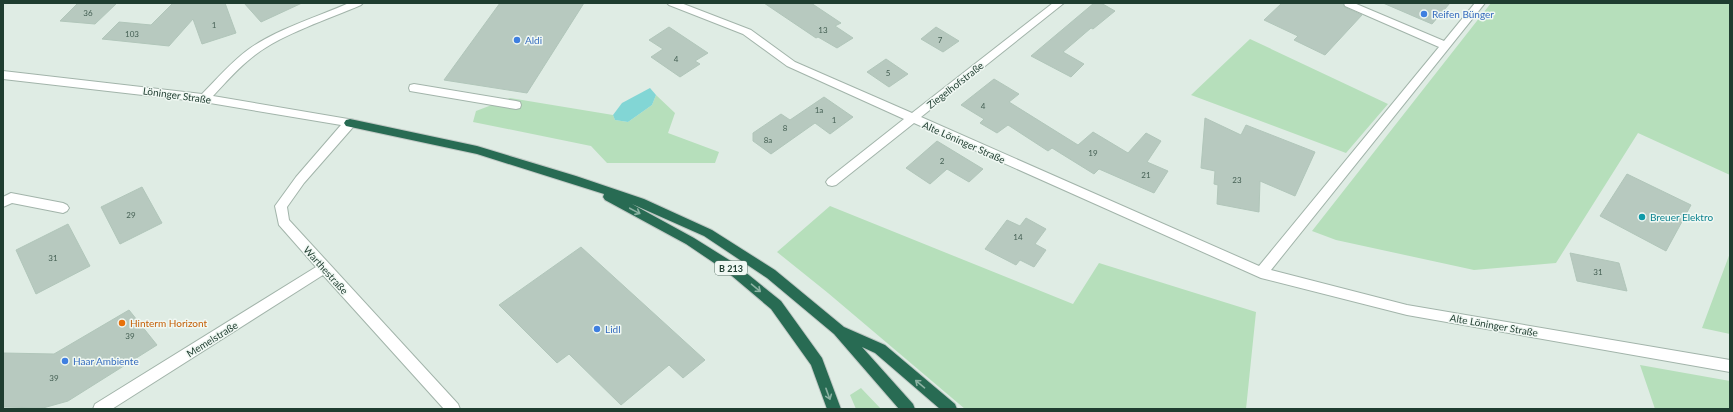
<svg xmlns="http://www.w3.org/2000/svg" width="1733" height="412" viewBox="0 0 1733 412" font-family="Lato,sans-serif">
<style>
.green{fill:#b6dfbb}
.water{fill:#82d6d5}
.building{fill:#b7c9bf;stroke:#b1c6ba}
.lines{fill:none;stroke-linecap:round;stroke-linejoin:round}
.minor-casing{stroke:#a2b4aa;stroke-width:2}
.highway-casing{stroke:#c0c9c5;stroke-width:2}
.minor{fill:#fff;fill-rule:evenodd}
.highway{fill:#286b53;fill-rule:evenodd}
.oneway{stroke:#8cb2a3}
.shop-dot{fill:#3f7fe0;stroke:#f0f8f3;stroke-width:1.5}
.culture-dot{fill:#0f9aa8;stroke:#f0f8f3;stroke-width:1.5}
.food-dot{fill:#e8710a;stroke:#f0f8f3;stroke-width:1.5}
.labels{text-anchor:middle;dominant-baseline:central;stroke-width:3;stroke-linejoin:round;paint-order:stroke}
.number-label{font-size:8px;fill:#456054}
.shield{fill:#f0f8f3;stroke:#5e756a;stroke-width:1}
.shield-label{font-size:9px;font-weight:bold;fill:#1f3d30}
.shop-label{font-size:10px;fill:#366cbe;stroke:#f0f8f3;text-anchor:start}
.street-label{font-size:10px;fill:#1f3d30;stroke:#f0f8f3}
.culture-label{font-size:10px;fill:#0d838f;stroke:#f0f8f3;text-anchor:start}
.food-label{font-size:10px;fill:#c56008;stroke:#f0f8f3;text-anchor:start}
</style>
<rect width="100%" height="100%" fill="#dfece4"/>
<path class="green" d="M1491 3H1730V175L1638 133 1556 263 1474 270 1336 240 1312 231Z
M1250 39 1388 104 1346 153 1191 95Z
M656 95 675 113 668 133 719 152 715 163H607L591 146 473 122 476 111 510 98 613 115 615 120 628 122 652 105Z
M830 206 1073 304 1099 263 1256 312 1246 409H965L828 293 777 252Z
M1730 253V334L1702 328Z
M1640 365 1730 381V409H1655Z
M861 388 881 409H856L850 395Z"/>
<path class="water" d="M650 88 656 95 652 105 628 122 615 120 613 115 622 103Z"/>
<path class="building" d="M78 3H117L95 24 60 21Z
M173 3H225L236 33 202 44 193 19 169 46 102 39 119 22 151 25Z
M244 3H302L261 22Z
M500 3H584L527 93 444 80Z
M764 3H811L841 23 835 26 853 38 837 48 818 37 816 38Z
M1094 3H1101L1115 11 1093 29 1091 28 1063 52 1084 64 1071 77 1031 56Z
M1282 3H1343L1344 7 1362 15 1325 55 1294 40 1298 36 1264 20Z
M1383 3H1450L1432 24Z
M669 27 708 53 695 61 700 64 680 77 651 57 663 49 649 40Z
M936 27 959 41 943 52 921 39Z
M886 59 908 74 889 87 867 72Z
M994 79 1019 94 1009 102 1078 145 1093 132 1128 153 1146 133 1161 141 1147 162 1168 171 1154 193 1099 169 1094 174 1052 148 1048 151 1008 125 997 133 980 123 984 119 961 105Z
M824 97 853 117 830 134 815 123 771 154 753 141V133L781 114 790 120Z
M1205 118 1241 135 1246 125 1315 152 1295 196 1260 181 1259 212 1217 204 1218 185 1214 184 1215 171 1201 168Z
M937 141 983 169 969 182 947 169 930 184 906 168Z
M1627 174 1691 205 1666 251 1600 216Z
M142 187 162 223 120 244 101 207Z
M1026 218 1046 229 1035 244 1046 250 1034 267 1020 260 1016 265 985 249 1007 220 1020 226Z
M68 224 90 266 36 294 16 250Z
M581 247 705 360 683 378 669 365 621 405 569 354 557 363 499 305Z
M1570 253 1619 263 1627 291 1577 281Z
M129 310 157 345 68 401 43 408 3 407V353L54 354Z"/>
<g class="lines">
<defs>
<path id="minor" d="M349 3H363L361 5C329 19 282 34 255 55 239 67 226 82 213 96L354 120 356 123 354 126 304 183 287 207 289 220 458 404 460 409H444L323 275 112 409H93L95 404 316 267 279 225 275 206 296 177 341 125 204 102 3 79V71L202 94C217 79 231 62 249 49 277 29 317 17 349 3Z
M667 3H681L751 30 795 62 912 113 1053 3H1064L921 117 1259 266 1439 47 1345 6 1344 3H1354L1444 41 1475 3H1485L1271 270 1407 305 1730 360V372L1407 315 1261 278 914 123 836 185 832 186 828 185 826 182 828 179 904 119 787 66 743 34 669 5Z
M414 84 516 101 520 102 521 105 520 108 516 109 410 91 409 88 410 85Z
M11 193 63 203 67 205 69 208 67 211 63 213 12 203 3 207V197Z"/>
<path id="highway" d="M350 119 477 146 576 176 644 199 712 230 775 270 844 327 885 345 955 404 957 409H940L875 353 862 347 913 404 915 409H899L834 334 767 278 704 236 632 204 694 238 734 263 781 301 822 358 841 409H827L811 365 771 309 726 271 686 244 605 200 603 197 604 194 477 154 346 126 344 123 346 120Z"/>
</defs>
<use href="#minor" class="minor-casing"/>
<use href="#highway" class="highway-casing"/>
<use href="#minor" class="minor"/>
<use href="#highway" class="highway"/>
</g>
<defs><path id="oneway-shaft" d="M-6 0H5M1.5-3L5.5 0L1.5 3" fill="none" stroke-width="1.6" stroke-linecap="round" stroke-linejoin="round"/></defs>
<g class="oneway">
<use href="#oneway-shaft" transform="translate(635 211) rotate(28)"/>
<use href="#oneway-shaft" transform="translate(756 288) rotate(40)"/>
<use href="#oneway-shaft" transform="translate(920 384) rotate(-140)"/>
<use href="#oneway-shaft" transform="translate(828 394) rotate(70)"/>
</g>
<g class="shop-dot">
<circle cx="1424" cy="14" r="4"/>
<circle cx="517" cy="40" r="4"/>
<circle cx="597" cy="329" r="4"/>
<circle cx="65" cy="361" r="4"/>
</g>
<circle class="culture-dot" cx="1642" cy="217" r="4"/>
<circle class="food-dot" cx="122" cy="323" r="4"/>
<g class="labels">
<g class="number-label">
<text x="88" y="13">36</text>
<text x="214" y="25">1</text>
<text x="823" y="30">13</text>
<text x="132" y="34">103</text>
<text x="940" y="40">7</text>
<text x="676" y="59">4</text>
<text x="888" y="73">5</text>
<text x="983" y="106">4</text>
<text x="819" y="110">1a</text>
<text x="834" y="120">1</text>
<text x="785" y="128">8</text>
<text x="768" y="140">8a</text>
<text x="1093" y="153">19</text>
<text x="942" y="161">2</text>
<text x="1146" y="175">21</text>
<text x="1237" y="180">23</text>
<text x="131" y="215">29</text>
<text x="1018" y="237">14</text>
<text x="53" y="258">31</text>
<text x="1598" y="272">31</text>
<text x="130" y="336">39</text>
<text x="54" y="378">39</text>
</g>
<rect class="shield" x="715" y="261" width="32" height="14" rx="3"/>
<g class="shield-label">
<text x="731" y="268">B 213</text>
</g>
<g class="shop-label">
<text x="1432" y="14">Reifen Bünger</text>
<text x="525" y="40">Aldi</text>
<text x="605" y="329">Lidl</text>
<text x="73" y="361">Haar Ambiente</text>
</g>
<g class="street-label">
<text transform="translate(955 85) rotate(-38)">Ziegelhofstraße</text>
<text transform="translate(177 95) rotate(8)">Löninger Straße</text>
<text transform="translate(964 142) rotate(24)">Alte Löninger Straße</text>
<text transform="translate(326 270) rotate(48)">Warthestraße</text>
<text transform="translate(1494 325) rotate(10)">Alte Löninger Straße</text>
<text transform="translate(212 339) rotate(-32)">Memelstraße</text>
</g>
<g class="culture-label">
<text x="1650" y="217">Breuer Elektro</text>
</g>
<g class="food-label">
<text x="130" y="323">Hinterm Horizont</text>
</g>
</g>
<rect width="1733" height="412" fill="none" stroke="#1f3d30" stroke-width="8"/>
</svg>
